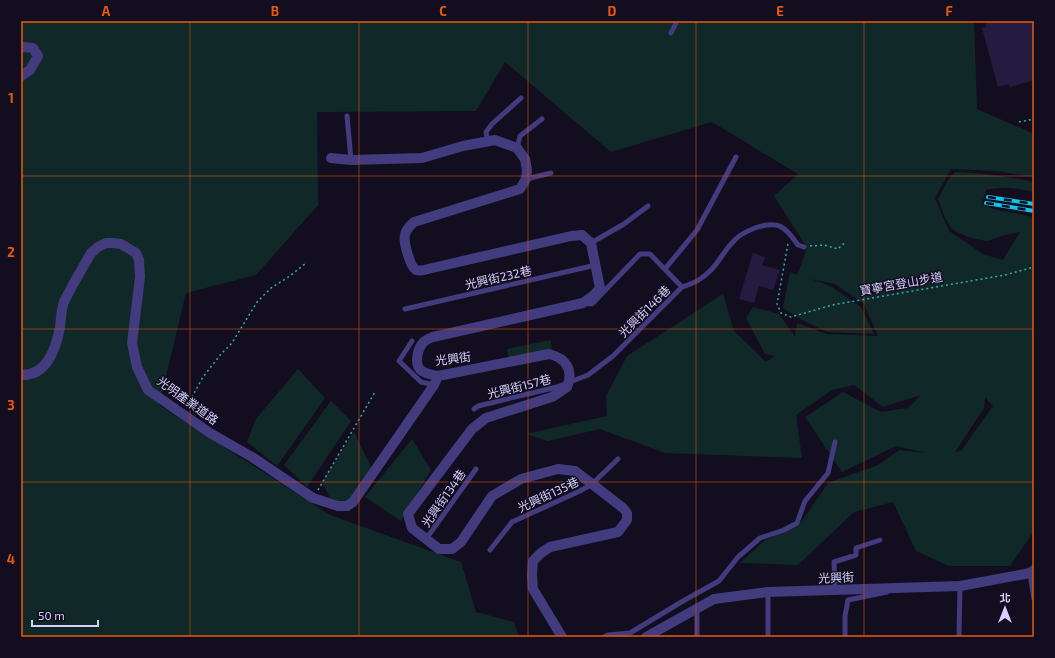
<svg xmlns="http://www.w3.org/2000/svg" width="1055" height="658" viewBox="0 0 1055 658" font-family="'Exo 2','Noto Sans TC',sans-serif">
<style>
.green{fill:#112829;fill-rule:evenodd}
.building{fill:#251b40}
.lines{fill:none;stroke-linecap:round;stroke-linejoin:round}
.path{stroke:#33abac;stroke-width:1.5;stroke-dasharray:2 3;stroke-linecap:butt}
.lane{stroke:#423b7d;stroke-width:5}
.street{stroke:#423b7d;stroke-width:10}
.rail-casing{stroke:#0bc6ec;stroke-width:4}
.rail{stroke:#120e20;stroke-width:2.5;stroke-dasharray:8;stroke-linecap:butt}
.grid{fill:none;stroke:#e8590c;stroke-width:1;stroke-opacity:0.55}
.labels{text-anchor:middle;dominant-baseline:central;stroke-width:3;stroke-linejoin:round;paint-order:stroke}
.street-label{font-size:12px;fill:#d7cffd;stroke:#120e20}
.neatline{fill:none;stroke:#e8590c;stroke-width:1.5}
.grid-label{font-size:13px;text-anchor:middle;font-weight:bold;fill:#e8590c}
</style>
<rect width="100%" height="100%" fill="#120e20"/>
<path class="green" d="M21 21H974L977 109 1034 134V177L995 171 951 169 935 198 949 231 983 254 1003 260 1020 232 1005 235 987 241 970 238 953 230 945 218 938 199 948 180 955 172C982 173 1007 176 1034 182V192C1016 188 1004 186 986 190L982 204 993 209 1034 217V531L1010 566H949L916 551 893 502 854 512 798 565 740 563 764 541 802 521 828 483 878 465 899 450 926 453 896 446 842 472 805 417 843 392 881 412 908 408 921 395 883 407 854 385 832 390 796 415 802 458 665 453 600 429 548 441 526 434 607 416 606 396 627 356 723 294 734 331 766 362 775 356 765 354 746 318 753 307 779 314 795 337 797 323 827 334 878 336 864 304 835 284 811 279 832 287 861 307 874 334 827 332 802 320 783 308 790 272 797 275 807 248 774 196 798 174 712 122 611 152 505 62 476 111 317 112 318 205 256 275 186 293 159 405 330 515 461 562 476 612 514 622 519 637H21ZM985 397 993 406 961 451 955 452 984 408Z
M551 340 552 351 509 361 507 349Z
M298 369 325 398 277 466 247 442 256 419Z
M331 401 351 421 307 487 284 465Z
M354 432 371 467 356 496 346 504 330 498 322 482Z
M412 439 431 470 401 521 365 497Z"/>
<path class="building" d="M985 21H1034V80L1010 87 1008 84 998 87 982 28 986 27Z
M753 253 765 257 762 265 780 270 773 290 759 286 754 303 739 299Z"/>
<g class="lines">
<path class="path" d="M1019 122 1034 119
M788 244 777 304 781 313 791 317 832 305 1005 275 1034 267
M810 246 824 245 838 249 843 244 846 245
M187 406 203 377 221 354 232 343 257 302 271 288 290 276 306 263
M318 490 375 392"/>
<path class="lane" d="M671 33 677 21
M347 116 351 160
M488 141 486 132 492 124 521 98
M517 148 520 136 542 119
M526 179 551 173
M591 243 624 224 648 206
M665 269 697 230 736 157
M682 287C695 283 702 279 711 270 719 262 724 251 732 243 737 236 747 231 755 228 778 220 785 226 798 245L804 247
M405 309 596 265
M412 341 399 361 421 382 434 385
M474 409 478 406 557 387 588 375 613 356 682 287 650 254H640L592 304 584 303
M426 539 476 469
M490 550 512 522 580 491 592 484 618 459
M1030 573 1034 599
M835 589 834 562 856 555V548L880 540
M697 610V637
M604 637 608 635 630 633 683 601 719 581 738 557 760 538 784 530 797 523 805 501 828 473 835 442
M768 637V592
M845 637V616L848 600 887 592
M959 637 960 586"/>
<path class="street" d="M21 48 23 47 33 48 38 56 30 70 21 76
M331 158 351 160 422 158 463 146 495 140 517 148 525 159 527 170 526 179 520 189 414 222C410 226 406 229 405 235 403 241 410 267 416 270 420 271 425 270 428 269L571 236 582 235 591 243 600 288 594 295 583 303 433 337C428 339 424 340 422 344 417 351 414 366 422 371 426 374 433 375 438 376L549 354C566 358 574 370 567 387L552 397 486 418 472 429 408 514 412 528 439 549H452L461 542 492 496 521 479 558 469 575 471 592 484 623 508 627 513V520L618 532 550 547 541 553 533 561 532 575 533 589 562 637
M21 375C47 376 56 349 60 327 61 319 61 310 64 302 72 285 82 269 91 253L98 247 106 243H113L121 244 136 253 139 260 140 277 132 343 137 367 148 390 210 433 252 457 313 498 338 506H347L353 502 434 385 438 376
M646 637 714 599 768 592 960 586 1030 573 1034 570"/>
<defs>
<path id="rail" d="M988 197 1034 204
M986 203 1034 211"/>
</defs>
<use href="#rail" class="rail-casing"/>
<use href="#rail" class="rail"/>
</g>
<path class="grid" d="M190 21V637M359 21V637M528 21V637M696 21V637M864 21V637M21 176H1034M21 329H1034M21 482H1034"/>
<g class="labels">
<g class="street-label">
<text transform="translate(498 277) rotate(-13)">光興街232巷</text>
<text transform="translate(901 283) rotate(-10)">寶寧宮登山步道</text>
<text transform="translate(644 311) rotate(-45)">光興街146巷</text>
<text transform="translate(453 358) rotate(-7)">光興街</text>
<text transform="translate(519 386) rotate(-14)">光興街157巷</text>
<text transform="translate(188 400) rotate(36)">光明產業道路</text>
<text transform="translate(548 494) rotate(-25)">光興街135巷</text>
<text transform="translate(443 498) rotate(-55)">光興街134巷</text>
<text transform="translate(836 577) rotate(-2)">光興街</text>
</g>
</g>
<rect width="1055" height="658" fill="none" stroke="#120e20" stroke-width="44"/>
<g transform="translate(1005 608)" stroke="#120e20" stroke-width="3" paint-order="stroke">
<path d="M0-3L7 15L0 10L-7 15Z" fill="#d7cffd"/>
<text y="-6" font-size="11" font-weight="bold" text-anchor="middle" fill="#d7cffd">北</text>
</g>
<path d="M32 620v6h66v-6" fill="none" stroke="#d7cffd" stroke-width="2"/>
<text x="38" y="620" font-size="12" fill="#d7cffd" stroke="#120e20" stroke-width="3" paint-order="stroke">50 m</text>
<rect x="22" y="22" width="1011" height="614" class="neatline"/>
<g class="grid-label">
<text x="106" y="16">A</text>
<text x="275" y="16">B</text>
<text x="443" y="16">C</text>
<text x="612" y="16">D</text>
<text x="780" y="16">E</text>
<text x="949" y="16">F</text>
<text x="11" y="103">1</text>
<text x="11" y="257">2</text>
<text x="11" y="410">3</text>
<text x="11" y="564">4</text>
</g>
</svg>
